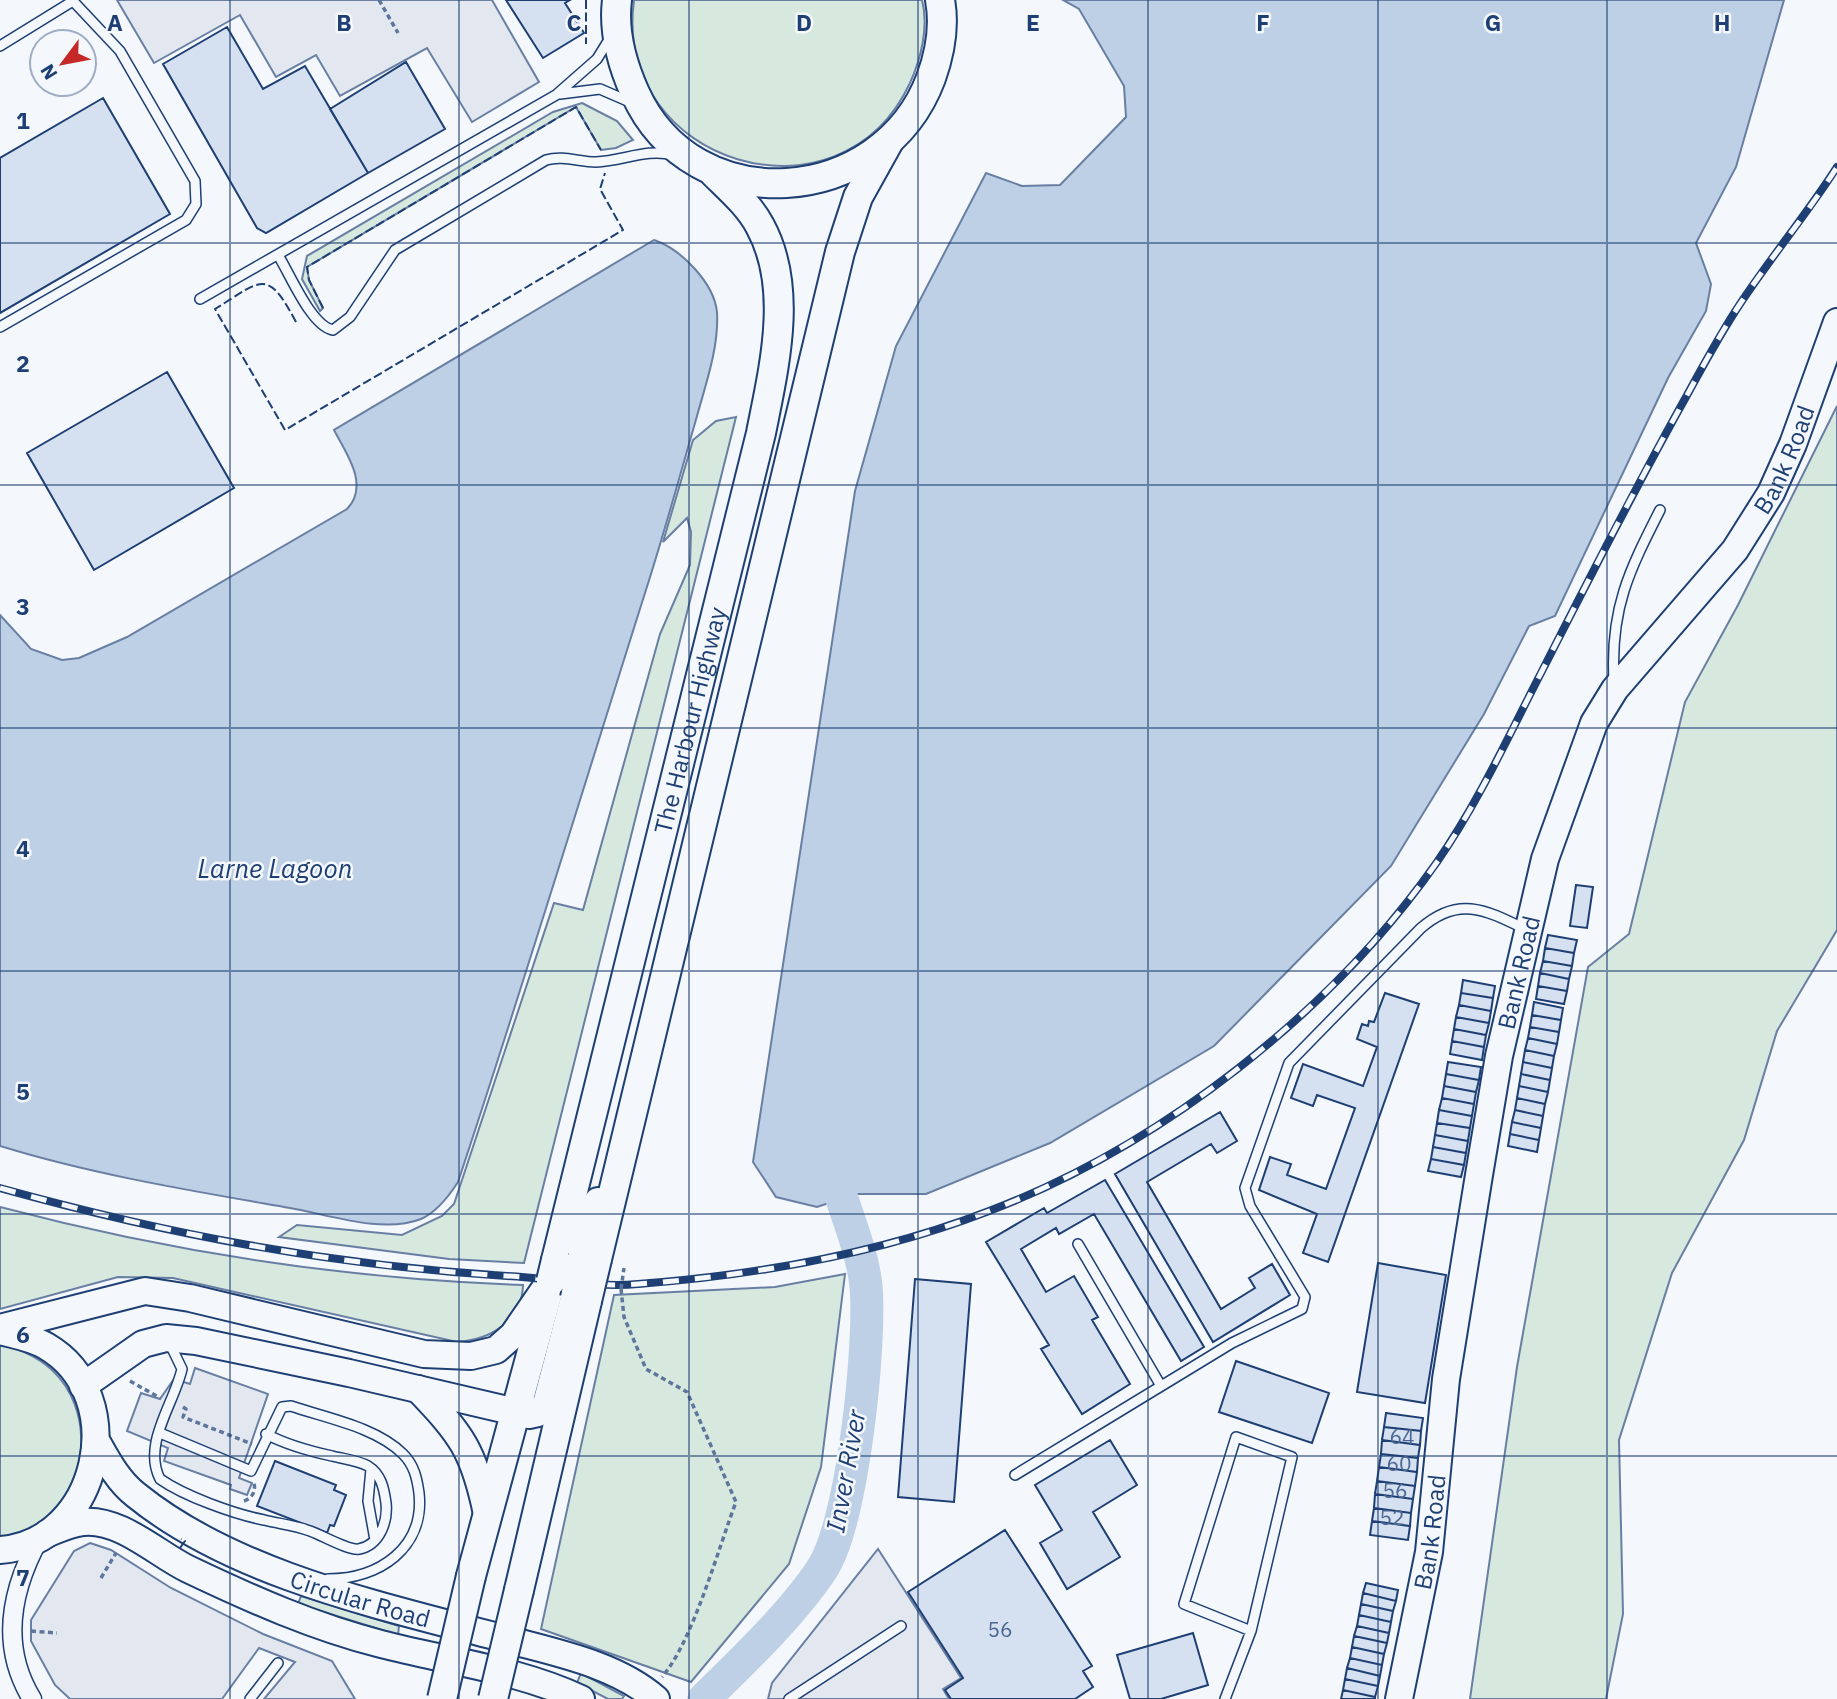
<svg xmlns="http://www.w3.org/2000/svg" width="1837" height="1699" viewBox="0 0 1837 1699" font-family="'IBM Plex Sans',sans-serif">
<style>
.green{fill:#d7e8df;stroke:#687fa3;stroke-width:2}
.parking{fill:#e3e8f0;stroke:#687fa3;stroke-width:2}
.water{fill:#bed0e5;stroke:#687fa3;stroke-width:2}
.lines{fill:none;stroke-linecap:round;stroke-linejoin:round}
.river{stroke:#bed0e5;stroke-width:33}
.building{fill:#d5e0f0;stroke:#1d3f73;stroke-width:2}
.service-casing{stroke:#1d3f73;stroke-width:12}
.minor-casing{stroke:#1d3f73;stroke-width:21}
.primary-casing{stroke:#1d3f73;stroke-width:30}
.trunk-casing{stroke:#1d3f73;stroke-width:32}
.path{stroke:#5e769c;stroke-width:3.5;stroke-dasharray:5 3.5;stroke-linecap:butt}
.service{stroke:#f4f7fb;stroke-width:9}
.minor{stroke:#f4f7fb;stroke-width:18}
.primary{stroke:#f4f7fb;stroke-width:26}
.trunk{stroke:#f4f7fb;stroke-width:28}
.rail-casing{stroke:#1d3f73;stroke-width:8}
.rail{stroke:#f4f7fb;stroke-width:5;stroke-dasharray:16;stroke-linecap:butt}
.primary-bridge-casing{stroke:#1d3f73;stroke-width:30;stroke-linecap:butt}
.trunk-bridge-casing{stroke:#1d3f73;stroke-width:32;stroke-linecap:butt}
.path-bridge{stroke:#5e769c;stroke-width:3.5;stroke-dasharray:5 3.5;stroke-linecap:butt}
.primary-bridge{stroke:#f4f7fb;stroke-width:26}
.trunk-bridge{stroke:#f4f7fb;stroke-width:28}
.fence{stroke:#1d3f73;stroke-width:2;stroke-dasharray:9 3.5;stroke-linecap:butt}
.grid{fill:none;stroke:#1d3f73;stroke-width:2;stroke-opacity:0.55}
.labels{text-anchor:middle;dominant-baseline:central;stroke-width:5;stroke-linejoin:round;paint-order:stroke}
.number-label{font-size:21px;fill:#4b6792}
.street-label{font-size:24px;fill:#1d3f73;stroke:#f4f7fb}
.water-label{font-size:26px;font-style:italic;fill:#1d3f73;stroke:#f4f7fb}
.grid-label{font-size:23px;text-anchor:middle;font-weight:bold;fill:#1d3f73;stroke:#f4f7fb;stroke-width:5;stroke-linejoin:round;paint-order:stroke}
</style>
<rect width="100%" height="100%" fill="#f4f7fb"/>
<path class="green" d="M634 0H922C929 26 921 59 910 83 840 233 612 164 634 0Z
M582 103 617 121 633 140 616 148 601 150 576 107 307 267 309 280 323 308 320 311 302 279 307 256 553 112Z
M1837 406V930L1777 1031 1744 1140 1672 1273 1619 1440 1623 1614 1606 1699H1470L1517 1367 1588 967 1629 934 1685 702 1738 605Z
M736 417 524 1263 449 1259 279 1237 297 1225 402 1235 442 1216 454 1204 554 903 583 910 660 634 690 565 691 532 687 518 663 542 693 440 716 421Z
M0 1207C170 1252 347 1279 523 1285 522 1322 489 1340 457 1342L173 1278 118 1277 0 1309Z
M845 1274 821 1467 789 1564 691 1682 541 1629 614 1295 775 1287Z
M0 1343C20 1350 37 1356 52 1370 93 1408 90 1481 49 1516 35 1529 18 1534 0 1539Z
M301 1596 399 1626 398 1635 298 1604Z
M581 1673 624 1696 622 1699H608L577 1683Z"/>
<path class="parking" d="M117 0H492L539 82 472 122 427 48 340 96 316 55 276 77 240 15 154 63Z
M195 1368 268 1394 239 1478 252 1483 247 1495 230 1489 231 1485 164 1461 168 1448 127 1431 141 1393 160 1399 174 1379 190 1384Z
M90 1543 111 1550 171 1588 263 1634 332 1661 355 1699H264L295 1662 259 1648 222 1699H70L55 1685 31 1641V1620L74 1551Z
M878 1549 961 1678 943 1689 949 1699H768L772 1683Z"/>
<path class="water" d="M1063 0H1784L1736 167 1696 243 1711 284 1706 311 1668 378 1555 616 1529 626 1484 714 1391 866 1214 1046 1050 1143 926 1194H856L817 1207 776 1197 753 1162 855 491 896 346 986 173 1022 186 1060 185 1126 117 1124 86 1079 9Z
M654 240C681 249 714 283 717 312 719 347 706 383 697 416 680 475 664 534 645 593 583 789 523 986 458 1182 449 1196 437 1212 421 1219 383 1234 330 1215 290 1208 193 1191 94 1175 0 1146V615L31 649 62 660 79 658 127 637 347 509C370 485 346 453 334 430Z"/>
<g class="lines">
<path class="river" d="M704 1699C741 1663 794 1612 822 1569 853 1522 871 1344 866 1286 863 1257 851 1226 842 1199"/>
</g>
<path class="building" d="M506 0H570L565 3 584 33 543 58Z
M227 27 263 89 305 66 368 173 266 233 257 228 163 64Z
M406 62 445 129 368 173 330 109Z
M103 98 170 214 0 313V158Z
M167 372 234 488 94 570 27 453Z
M1576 885 1593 887 1587 928 1570 926Z
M1548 935 1577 940 1574 953 1545 948Z
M1545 948 1574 953 1572 966 1543 961Z
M1543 961 1572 966 1569 979 1540 973Z
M1540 973 1569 979 1567 991 1538 986Z
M1463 980 1495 986 1493 998 1461 993Z
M1538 986 1567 991 1564 1004 1536 999Z
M1385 993 1419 1004 1328 1262 1303 1253 1317 1214 1259 1190 1270 1157 1291 1164 1287 1175 1326 1189 1355 1108 1317 1095 1313 1106 1291 1098 1303 1064 1363 1086 1377 1047 1357 1039 1362 1024 1368 1026 1369 1021 1374 1022Z
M1461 993 1493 998 1491 1011 1459 1005Z
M1534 1002 1563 1008 1561 1020 1532 1015Z
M1459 1005 1491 1011 1489 1023 1456 1017Z
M1532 1015 1561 1020 1559 1032 1530 1027Z
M1456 1017 1489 1023 1486 1035 1454 1029Z
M1530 1027 1559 1032 1557 1044 1528 1038Z
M1454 1029 1486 1035 1484 1047 1452 1041Z
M1528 1038 1557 1044 1554 1056 1525 1050Z
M1452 1041 1484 1047 1482 1060 1450 1054Z
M1525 1050 1554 1056 1552 1068 1523 1062Z
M1448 1062 1481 1067 1479 1080 1446 1074Z
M1523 1062 1552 1068 1550 1080 1521 1074Z
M1446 1074 1479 1080 1476 1092 1444 1086Z
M1521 1074 1550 1080 1548 1092 1519 1086Z
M1444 1086 1476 1092 1474 1104 1442 1098Z
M1519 1086 1548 1092 1545 1104 1517 1098Z
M1442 1098 1474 1104 1472 1116 1439 1110Z
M1517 1098 1545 1104 1543 1116 1515 1110Z
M1439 1110 1472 1116 1470 1128 1437 1123Z
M1515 1110 1543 1116 1541 1128 1512 1122Z
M1220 1112 1237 1141 1217 1153 1211 1144 1147 1182 1221 1309 1255 1288 1249 1278 1272 1264 1290 1295 1213 1342 1115 1174Z
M1512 1122 1541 1128 1539 1140 1510 1134Z
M1437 1123 1470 1128 1468 1141 1435 1135Z
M1510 1134 1539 1140 1537 1152 1508 1146Z
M1435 1135 1468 1141 1466 1153 1433 1147Z
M1433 1147 1466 1153 1464 1165 1431 1159Z
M1431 1159 1464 1165 1461 1177 1428 1171Z
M1105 1180 1204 1347 1181 1361 1094 1214 1059 1234 1056 1228 1021 1249 1046 1292 1074 1276 1098 1317 1092 1320 1130 1384 1082 1414 1041 1349 1049 1345 986 1242 1044 1208 1047 1213Z
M1378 1263 1446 1275 1425 1403 1357 1392Z
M915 1279 971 1284 954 1502 898 1497Z
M1236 1361 1329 1393 1312 1443 1219 1412Z
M1386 1413 1423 1418 1421 1431 1384 1427Z
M1384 1427 1421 1431 1420 1445 1382 1440Z
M1110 1440 1137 1485 1093 1512 1120 1557 1067 1589 1040 1543 1062 1530 1035 1485Z
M1382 1440 1420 1445 1418 1458 1381 1454Z
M1381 1454 1418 1458 1417 1472 1379 1467Z
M275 1461 336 1485 334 1490 346 1495 334 1526 330 1525 327 1533 257 1506Z
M1379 1467 1417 1472 1415 1486 1377 1481Z
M1377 1481 1415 1486 1413 1499 1375 1494Z
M1375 1494 1413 1499 1411 1513 1374 1508Z
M1374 1508 1411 1513 1410 1526 1372 1521Z
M1372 1521 1410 1526 1408 1540 1370 1535Z
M1005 1530 1092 1666 1083 1671 1093 1687 1075 1699H951L945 1690 963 1678 908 1592Z
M1366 1583 1398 1590 1396 1601 1363 1593Z
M1363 1593 1396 1601 1393 1611 1361 1604Z
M1361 1604 1393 1611 1391 1622 1359 1615Z
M1359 1615 1391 1622 1389 1633 1357 1626Z
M1357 1626 1389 1633 1387 1643 1354 1636Z
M1193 1633 1208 1685 1161 1699H1130L1117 1655Z
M1354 1636 1387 1643 1384 1654 1352 1647Z
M1352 1647 1384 1654 1382 1665 1350 1658Z
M1350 1658 1382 1665 1380 1676 1347 1668Z
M1347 1668 1380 1676 1378 1686 1345 1679Z
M1345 1679 1378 1686 1375 1697 1343 1690Z
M1343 1690 1375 1697V1699H1341Z"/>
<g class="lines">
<defs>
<path id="service" d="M0 46 73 1
M560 94 600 89 630 102
M278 255C290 274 311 326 333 330L350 317 395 250 546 160C563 155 579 162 596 162 623 161 647 148 673 155
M200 299 556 95 597 59 610 38
M0 327 186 220 196 204 195 181 120 51 72 0
M1614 680C1610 609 1629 571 1660 510
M1078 1244 1161 1386
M169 1342 182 1369C174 1404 142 1444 160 1479 184 1496 234 1514 264 1520 280 1524 294 1525 310 1531 322 1535 349 1551 359 1549 380 1545 388 1521 386 1503 384 1488 381 1474 368 1466 357 1460 344 1459 332 1456 309 1451 287 1445 266 1434
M160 1433 251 1471 282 1407 291 1406C326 1418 376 1427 403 1454 414 1465 417 1478 419 1493 425 1548 379 1579 328 1579
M371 1469 368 1501 375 1540
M1015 1475 1232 1343 1302 1309 1305 1297 1250 1206 1245 1188 1289 1063 1421 928C1459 895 1486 910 1527 930
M250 1699 278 1663
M789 1699 901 1626
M1225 1699 1251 1631 1292 1457 1236 1437 1184 1604 1251 1631"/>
<path id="minor" d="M32 1699C0 1647 10 1591 40 1537"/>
<g id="primary">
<path d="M582 1256 598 1201"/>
<path d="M0 1328 145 1291 190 1298 424 1354 471 1356 496 1350 513 1335 548 1284"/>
<path d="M0 1331C15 1335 33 1338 46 1346 132 1396 99 1543 0 1550"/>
<path d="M83 1386 143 1344 166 1338 196 1341 349 1373 529 1415 538 1413 546 1404 574 1298"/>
<path d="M418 1389C462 1435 474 1451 487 1514"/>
<path id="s1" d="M98 1444C108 1462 119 1482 136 1495 236 1576 387 1607 509 1640 558 1653 617 1665 656 1699"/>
<path d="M48 1533C59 1529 71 1523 83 1522 120 1518 157 1554 188 1569 251 1599 314 1627 381 1644 447 1661 520 1670 581 1699"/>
<path id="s2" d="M1399 1699 1429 1552 1446 1379 1479 1175 1499 1056 1545 859 1594 723 1615 689 1735 550 1771 493 1793 444 1837 322"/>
</g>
<g id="trunk">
<path d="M617 0C613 32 622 64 635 93 693 222 882 209 931 78 940 53 945 27 940 0"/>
<path d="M597 1259 840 252 858 197 888 143"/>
<path id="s3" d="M556 1260 761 433C774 367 794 288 760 226 749 205 730 189 714 173"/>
<path d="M471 1576 551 1281"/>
<path d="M519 1590 587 1301"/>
</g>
</defs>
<use href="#service" class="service-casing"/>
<use href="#minor" class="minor-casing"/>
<use href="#primary" class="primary-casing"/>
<use href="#trunk" class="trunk-casing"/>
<path class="path" d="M379 0 398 33
M621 1289 624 1317 646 1369 687 1392 736 1502C718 1549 693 1641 662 1677
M130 1381 160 1398
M183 1407 186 1409 183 1417 252 1444
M244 1501C252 1498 256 1492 254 1483
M101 1578 116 1553
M31 1631 57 1633"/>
<use href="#service" class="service"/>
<use href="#minor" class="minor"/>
<use href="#primary" class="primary"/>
<use href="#trunk" class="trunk"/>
<defs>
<path id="rail" d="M0 1188C170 1235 331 1265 507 1276 550 1278 595 1288 638 1284 757 1275 878 1254 989 1211 1161 1146 1332 1012 1437 862 1478 803 1508 737 1541 673 1588 581 1635 488 1686 397 1703 366 1720 334 1740 304 1771 257 1807 214 1837 167"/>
</defs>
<use href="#rail" class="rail-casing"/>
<use href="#rail" class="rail"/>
<defs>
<path id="primary-bridge" d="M574 1298 582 1256"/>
<path id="trunk-bridge" d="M551 1281 556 1260
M587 1301 597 1259
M442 1699 471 1576
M493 1699 519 1590"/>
</defs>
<use href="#primary-bridge" class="primary-bridge-casing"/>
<use href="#trunk-bridge" class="trunk-bridge-casing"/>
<path class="path-bridge" d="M621 1289 624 1268"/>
<use href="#primary-bridge" class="primary-bridge"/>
<use href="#trunk-bridge" class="trunk-bridge"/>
<path class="fence" d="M586 0V44
M323 308 309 280 307 267 576 107 601 150
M296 322C267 267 262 280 215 309L285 430 623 230 600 189 605 173
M180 1548 185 1541 181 1539"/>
</g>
<path class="grid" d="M230 0V1699M459 0V1699M689 0V1699M918 0V1699M1148 0V1699M1378 0V1699M1607 0V1699M0 243H1837M0 485H1837M0 728H1837M0 971H1837M0 1214H1837M0 1456H1837"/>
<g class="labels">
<g class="number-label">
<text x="1402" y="1436">64</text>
<text x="1399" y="1463">60</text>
<text x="1395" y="1490">56</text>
<text x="1392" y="1517">52</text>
<text x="1000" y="1629">56</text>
</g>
<g class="street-label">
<text stroke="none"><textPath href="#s2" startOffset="1325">Bank Road</textPath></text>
<text stroke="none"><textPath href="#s3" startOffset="556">The Harbour Highway</textPath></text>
<text stroke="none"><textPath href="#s2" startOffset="737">Bank Road</textPath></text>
<text stroke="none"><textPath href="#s2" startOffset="170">Bank Road</textPath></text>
<text stroke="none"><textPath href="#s1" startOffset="313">Circular Road</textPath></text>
</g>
<g class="water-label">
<text x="275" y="868">Larne Lagoon</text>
<text transform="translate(845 1471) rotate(-80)">Inver River</text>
</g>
</g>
<g class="grid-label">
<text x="115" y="31">A</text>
<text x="344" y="31">B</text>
<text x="574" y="31">C</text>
<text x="804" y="31">D</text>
<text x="1033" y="31">E</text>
<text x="1263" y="31">F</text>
<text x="1493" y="31">G</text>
<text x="1722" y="31">H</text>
<text x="23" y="129">1</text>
<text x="23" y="372">2</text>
<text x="23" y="615">3</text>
<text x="23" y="857">4</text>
<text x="23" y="1100">5</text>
<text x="23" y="1343">6</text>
<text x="23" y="1586">7</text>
</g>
<g transform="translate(63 63) rotate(238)"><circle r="33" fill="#f4f7fb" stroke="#9eadc5" stroke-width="2"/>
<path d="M0-5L12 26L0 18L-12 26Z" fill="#c62828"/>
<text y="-10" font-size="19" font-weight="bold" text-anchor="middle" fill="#1d3f73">N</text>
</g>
</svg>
